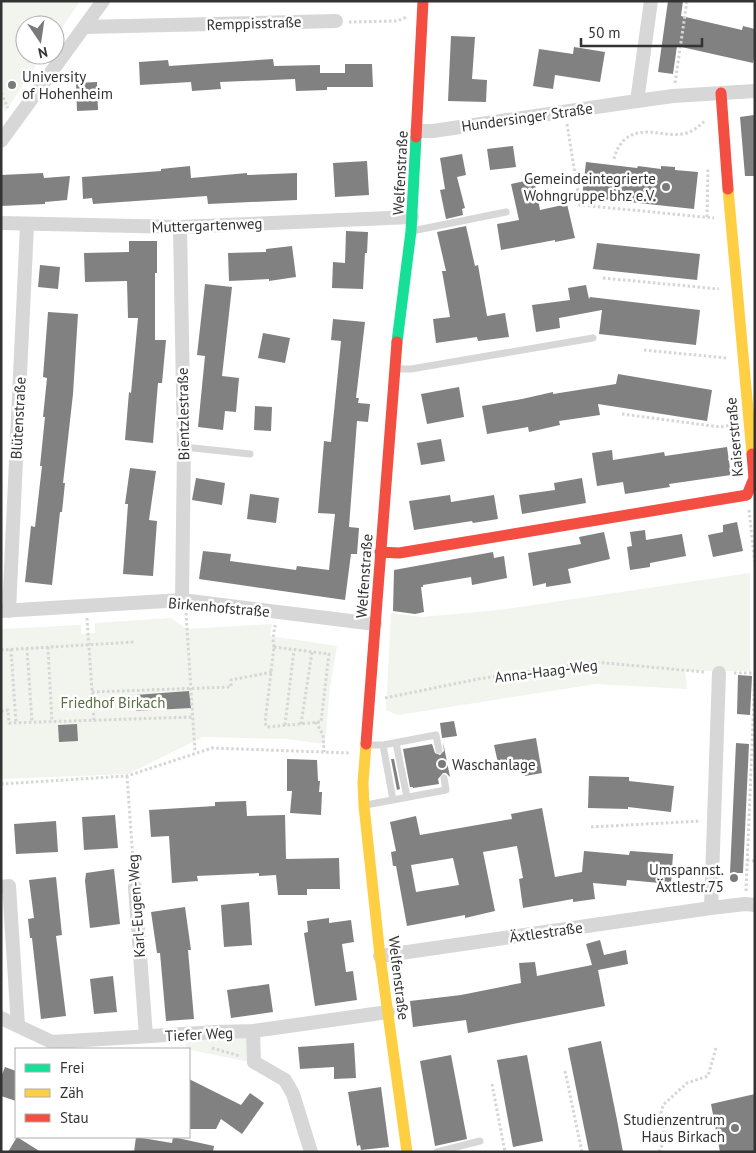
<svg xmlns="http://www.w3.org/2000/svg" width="756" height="1153" viewBox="0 0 756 1153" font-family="'PT Sans',sans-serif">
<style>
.green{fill:#f1f5ed}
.building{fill:#818181;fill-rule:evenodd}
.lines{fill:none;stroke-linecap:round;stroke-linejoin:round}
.path{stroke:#d6d6d6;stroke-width:3;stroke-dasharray:2.5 2.5;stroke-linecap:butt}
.lane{stroke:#d7d7d7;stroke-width:7}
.street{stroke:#d7d7d7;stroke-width:14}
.fast{stroke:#16e098;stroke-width:11}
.slow{stroke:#ffcf43;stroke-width:11}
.jam{stroke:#f24e42;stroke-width:11}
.poi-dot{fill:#7a7a7a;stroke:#fff;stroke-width:2}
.labels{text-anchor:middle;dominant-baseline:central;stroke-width:5;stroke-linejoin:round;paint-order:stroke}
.street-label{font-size:15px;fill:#333;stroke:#fff}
.poi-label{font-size:15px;fill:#333;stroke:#fff;text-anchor:end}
.park-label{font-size:15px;fill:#56703f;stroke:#fff}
</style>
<rect width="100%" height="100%" fill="#fff"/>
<path class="green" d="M1 1H80L55 38V25H25V55H43L5 112 1 104Z
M750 573V671H685L687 689 596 684 398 715 386 710 391 613 422 617 499 610Z
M171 618 186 629 272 624 270 636 337 646 330 687 325 744 287 739 203 737 128 774 1 779V629L81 625V634L95 633V623Z
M248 1037 250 1062 186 1049 185 1040Z"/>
<path class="building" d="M668 1H683L681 16 742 30 743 26 755 29V53L753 63 677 46 673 74 658 72Z
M451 36 475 37 472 79 487 80 486 102 448 101Z
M574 47 605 52 600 82 555 75 553 89 533 86 539 49 573 54Z
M273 59 274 66 320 65V73H345V64H372L373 87H327V90L296 91 295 79 220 82 221 89 192 91 191 82 140 85 139 62 168 60 169 66Z
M97 82 98 110 77 111 76 83Z
M754 115 755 176H745L740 117Z
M513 146 516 167 490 170 487 149Z
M462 154 466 175 457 177 465 208 462 209 463 215 446 219 440 190 445 189 440 158Z
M367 161 369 195 335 197 333 163Z
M586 162 637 168 638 166 661 169V166L675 167V170L698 172 694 209 582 197Z
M190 166 191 178 247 173V175L297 173V200L208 204 207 196 93 204 92 198 83 199 82 177 161 171V169Z
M43 173 44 178 70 176 67 200 45 202V204L1 206V175Z
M534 179 540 210 567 204 575 238 555 242V240L501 250 497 224 519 220 511 184Z
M466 226 475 266 478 265 487 316 505 313 509 337 478 341 477 337 436 343 433 319 450 317 442 271H446L437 232Z
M346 231 368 232 367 253H365L363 289 332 288 333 262 345 263Z
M129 241H157V273H155V340H166L162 383H158L153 443 125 440 129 392 131 393 138 318H128L127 281 85 282 84 253 129 252Z
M597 243 700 254 697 280 593 269Z
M292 246 296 277 269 281V279L229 281 228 253 266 252V249Z
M40 265 60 267 58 289 38 287Z
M205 284 232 287 222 376 239 378 236 412 225 411 223 430 198 427 205 356 197 355Z
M586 285 589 299 590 297 700 310 696 345 599 334 602 310 559 318 560 328 536 332 532 305 570 300 568 288Z
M48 312 78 314 73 394 63 483H65L62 512H60L52 585 25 582 31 526 35 527 42 466H40L45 417H43L47 378 43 377Z
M333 319 365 322 356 398H359L358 403 370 404 368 422 357 421 349 527 359 528 357 554H351L345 600 199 579 203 551 231 554 230 561 296 570 297 566 329 570 335 514 318 513 324 441 331 442 341 341 331 340Z
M263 333 290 338 285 363 258 358Z
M618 374 712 390 707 421 598 404 600 415 559 421 560 425 529 432 528 427 487 434 482 406 522 399 553 392V394L616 384Z
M459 387 464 417 427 424 421 394Z
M255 406 272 407 271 431 254 430Z
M441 439 445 461 421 465 417 443Z
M727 447 731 475 669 484 670 487 625 494 623 482 597 486 592 453 612 450 613 460 664 452 665 456Z
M130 468 156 471 149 520 157 521 153 576 123 574 128 504H125Z
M196 478 225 483 222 505 192 500Z
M582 478 586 503 522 514 519 495 555 490 554 483Z
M250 494 279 498 276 523 247 519Z
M450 495 451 502 494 495 498 519 473 523 472 521 414 530 409 501Z
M737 522 743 551 713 557 708 535 723 532V525Z
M645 530 646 540 682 534 686 556 650 563V567L630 570 627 547 632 546 630 532Z
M604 532 610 559 568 569 571 583 546 587V583L533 586 528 553 581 544 579 537Z
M493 552 494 558 504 556 507 578 472 585 471 577 423 585V587H421L424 612 415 614 393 611 394 570Z
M738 675 752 676 750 715 737 714Z
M189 691 191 708 136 711 135 695Z
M454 721 457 736 442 738 440 723Z
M77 724 78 741 59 742 58 725Z
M536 738 542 773 525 776 522 759 498 763 494 745Z
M443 742 450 777 446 773H443L438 779 439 784 413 788V787H410L403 749 432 744 435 753 440 755 444 751Z
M736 743 749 744 743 873H730Z
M287 759 317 760 318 781H320L319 792H322L321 815 290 813 292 791H287Z
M391 759H394L400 789 397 790Z
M589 776 629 777V781L674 786 671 812 628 807V809L588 808Z
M246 801 247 816 285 815 286 859 339 858 340 889H307V895H278L276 875 259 876V873L197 876 198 881 172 883 169 836 151 837 149 810 215 806V802Z
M542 808 555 877 582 872 584 851 629 855 630 851 673 854 671 884 627 880 626 886 593 883 595 899 573 902V899L523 908 519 879 523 878 517 846 483 852 495 911 465 918V915L407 926 396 866H393L391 852 396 851 390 822 416 816 420 835 512 819 511 814ZM453 858 459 885 416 892 411 865Z
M115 815 118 848 84 850 82 817Z
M56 821 58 852 16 854 14 824Z
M114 869 120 924 90 928 85 881 86 873Z
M56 877 62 935 56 936 66 1016 41 1019 32 938H30L28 919 34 918 29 880Z
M249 902 252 945 224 947 221 905Z
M185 907 191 950H188L194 1019 166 1021 160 953H157L151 912Z
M329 918V923L351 920 354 942 342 944 346 972 353 971 357 1000 315 1006 304 933 308 932 307 921Z
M600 940 604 955 626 950 628 964 598 970 605 1006 468 1033 466 1020 413 1027 410 1001 461 995 521 983 519 963 535 962 537 976 592 965 586 944Z
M113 976 117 1012 94 1014 90 979Z
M269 984 273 1012 231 1018 227 990Z
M601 1041 617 1120 623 1152H589L576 1088 568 1048Z
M354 1043 356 1078 334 1079V1067L300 1069 298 1047Z
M451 1055 467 1139 435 1146 420 1061Z
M527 1055 543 1141 513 1147 497 1060Z
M5 1067 16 1071V1101L1 1096V1077Z
M189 1079 241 1105 250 1093 264 1103 242 1134 221 1119 216 1129H189Z
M381 1087 389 1147 361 1150 360 1145 357 1146 348 1092Z
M755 1094V1152H720L711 1104Z
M17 1137 41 1152H8Z
M136 1137 172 1143 173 1137 214 1146 213 1152H134Z"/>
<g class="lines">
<path class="path" d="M349 22 397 21 407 17
M675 83 687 1
M1 93 8 108
M567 124 580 205 714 218
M614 159C616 151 619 145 625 139 644 125 662 137 682 134 692 133 699 126 706 120
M707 217 708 168
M603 278 719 289
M644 350 726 358
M622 414 720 427 733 425
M749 510 755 565
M186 613 195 752
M87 618 94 720
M48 647 52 722
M274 647 329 654 321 722 267 727 265 723Z
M274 647 273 639 275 625
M27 648 32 722
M11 649 16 723
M1 650 134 642
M734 673H755
M92 692 231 687V680L272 672
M385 698 478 679 594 662 705 672
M1 711 8 710 9 723 193 717
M316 722 323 735 324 752
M301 724 312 652
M285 725 294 650
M127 776 134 874
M1 784 127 776 212 748 350 753
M591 827 701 821
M747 860 755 861
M746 891 755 673
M212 1048 240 1056
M565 1071 582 1152
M492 1084 505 1152
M659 1152 664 1141V1126L661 1113 663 1105 687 1083 708 1076 716 1048"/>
<path class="lane" d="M412 231 506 212
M394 369H411L593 338
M184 447 250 454
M396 743 407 797
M366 745H383L436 735 439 750
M383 745 393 800
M366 805 446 790 444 778
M437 1152 480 1141"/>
<path class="street" d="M84 27 336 21
M637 101 651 1
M417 131H433L637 101 673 96 755 91
M1 141 103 1
M1 223 180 227 412 217
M180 227 184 447 182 600
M1 611 182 600 375 624
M9 611 27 225
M1 887 9 886 18 1026
M135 887 146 1036
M711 908 719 673
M380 956 711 908 745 904 755 905
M1 1018 52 1042 217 1032 253 1031 388 1012
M253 1031 254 1062 285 1080 293 1094 311 1152"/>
<path class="fast" d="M397 342 411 231 416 137"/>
<path class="slow" d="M728 189 752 454
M366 744 363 783 364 806 380 956 407 1152"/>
<path class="jam" d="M721 93 728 189
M416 137 423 1
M380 552 399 553 747 495 754 478 752 454
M366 744 397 342"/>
</g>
<g class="poi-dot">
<circle cx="12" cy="85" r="5"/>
<circle cx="666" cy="187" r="5"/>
<circle cx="442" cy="764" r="5"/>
<circle cx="734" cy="878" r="5"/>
<circle cx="735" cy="1128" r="5"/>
</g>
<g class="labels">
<g class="street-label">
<text transform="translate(254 23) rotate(-2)">Remppisstraße</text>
<text transform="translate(527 117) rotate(-8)">Hundersinger Straße</text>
<text transform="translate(400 173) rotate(-87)">Welfenstraße</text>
<text transform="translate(207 225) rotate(-2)">Muttergartenweg</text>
<text transform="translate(183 414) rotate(-91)">Bientzlestraße</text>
<text transform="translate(18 418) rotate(-87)">Blütenstraße</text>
<text transform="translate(734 437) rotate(-95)">Kaiserstraße</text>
<text transform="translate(364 576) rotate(-86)">Welfenstraße</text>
<text transform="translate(219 607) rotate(5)">Birkenhofstraße</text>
<text transform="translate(546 671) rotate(-7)">Anna-Haag-Weg</text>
<text transform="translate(136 906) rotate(-94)">Karl-Eugen-Weg</text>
<text transform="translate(546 932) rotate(-8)">Äxtlestraße</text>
<text transform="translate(399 978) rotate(83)">Welfenstraße</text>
<text transform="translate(199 1034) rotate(-3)">Tiefer Weg</text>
</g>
<g class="poi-label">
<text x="22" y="76" text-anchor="start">University<tspan x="22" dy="17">of Hohenheim</tspan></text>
<text x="656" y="178">Gemeindeintegrierte<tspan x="656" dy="17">Wohngruppe bhz e.V.</tspan></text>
<text x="452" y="764" text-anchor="start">Waschanlage</text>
<text x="724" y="869">Umspannst.<tspan x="724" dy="17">Äxtlestr.75</tspan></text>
<text x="725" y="1119">Studienzentrum<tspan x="725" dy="17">Haus Birkach</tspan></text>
</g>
<g class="park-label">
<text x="113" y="702">Friedhof Birkach</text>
</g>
</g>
<rect width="756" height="1153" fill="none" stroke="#333333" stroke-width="5"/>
<rect x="15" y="1048" width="175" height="90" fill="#ffffff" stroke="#adadad"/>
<rect x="25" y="1064" width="25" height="8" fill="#16e098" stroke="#adadad"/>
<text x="60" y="1073" font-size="15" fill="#333333">Frei</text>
<rect x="25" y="1089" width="25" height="8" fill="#ffcf43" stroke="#adadad"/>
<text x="60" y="1098" font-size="15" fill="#333333">Zäh</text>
<rect x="25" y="1114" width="25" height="8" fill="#f24e42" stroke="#adadad"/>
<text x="60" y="1123" font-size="15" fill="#333333">Stau</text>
<g transform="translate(40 40) rotate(167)"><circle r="24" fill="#ffffff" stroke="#adadad"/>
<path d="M0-4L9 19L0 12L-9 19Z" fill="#7a7a7a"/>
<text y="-8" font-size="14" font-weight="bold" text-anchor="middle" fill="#333333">N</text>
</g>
<path d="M581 38v8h121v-8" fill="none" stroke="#333333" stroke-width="2.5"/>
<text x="588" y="38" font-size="15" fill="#333333" stroke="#ffffff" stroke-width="4" paint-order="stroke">50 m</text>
</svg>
